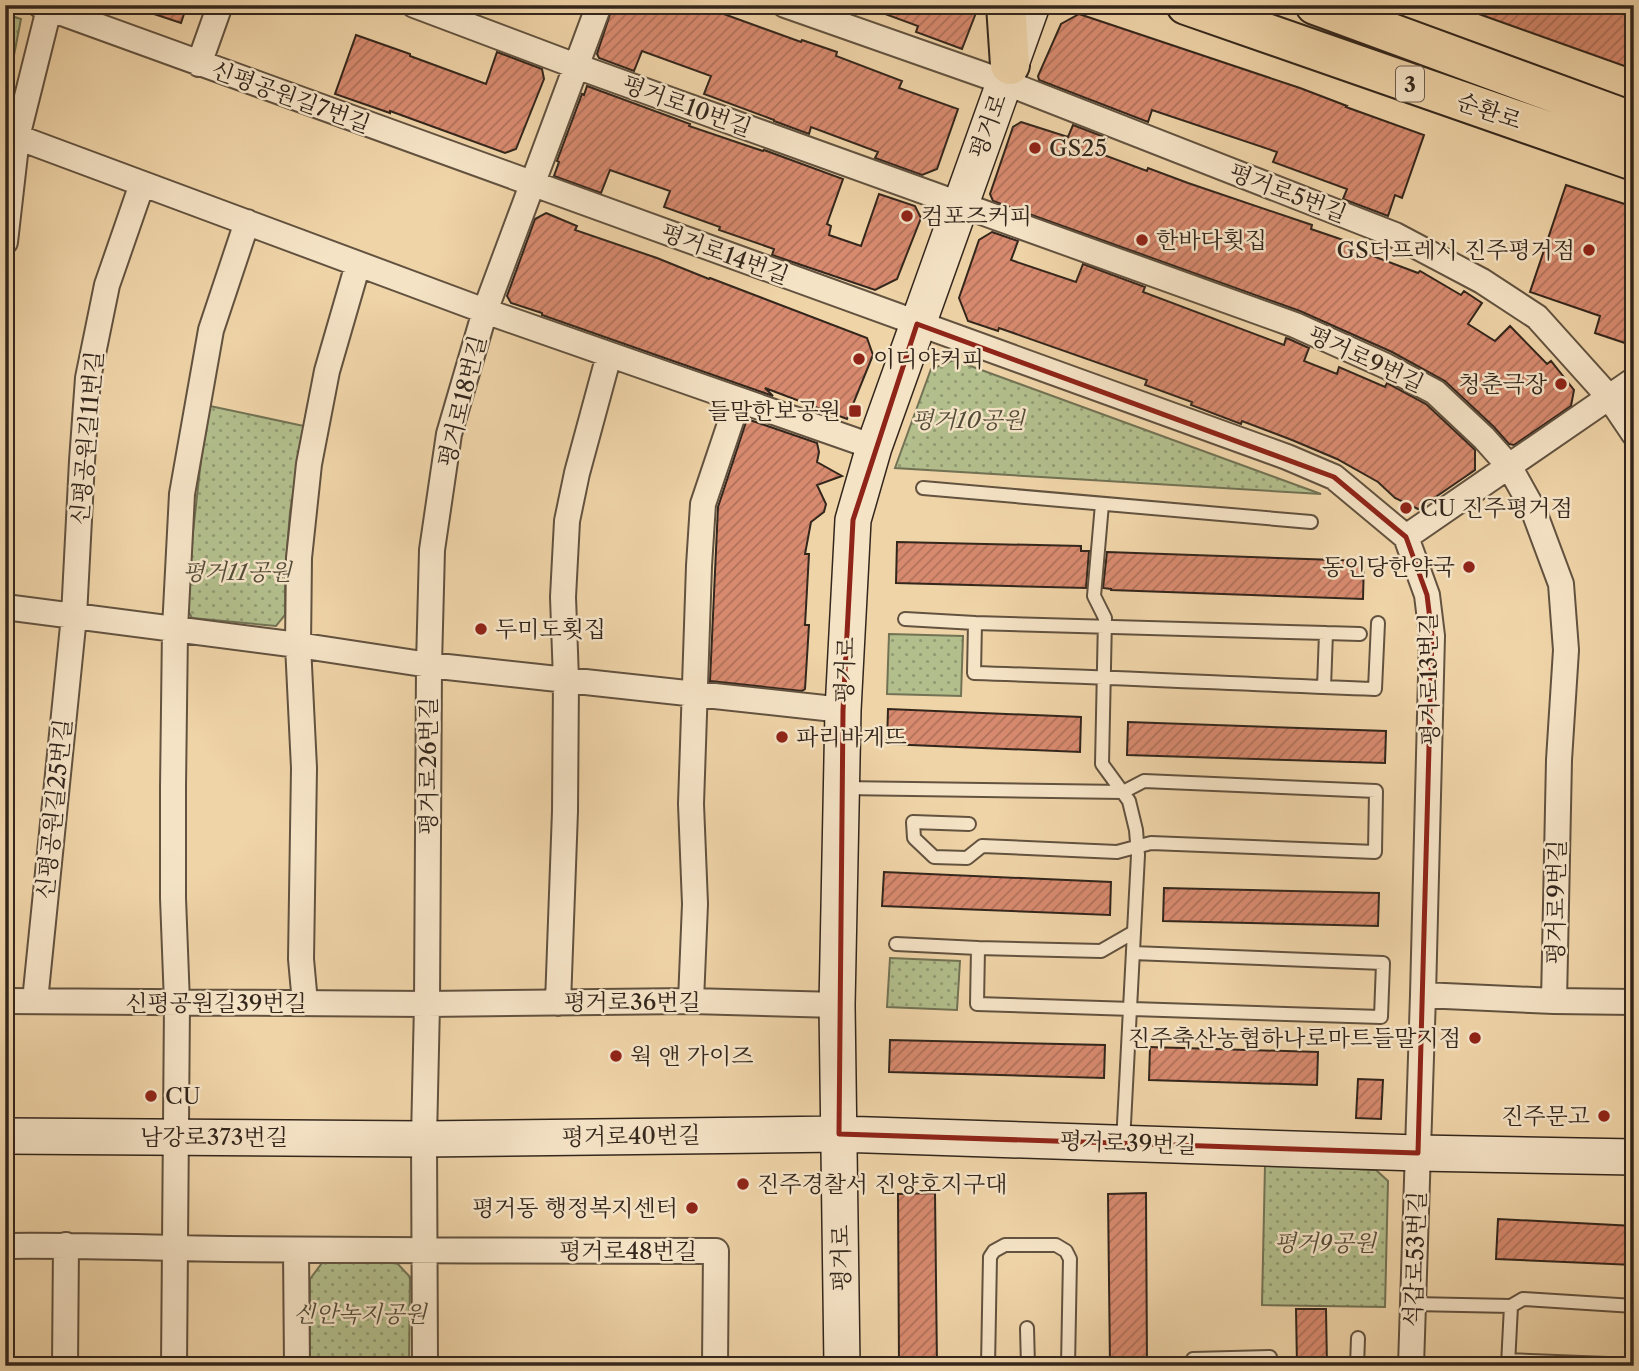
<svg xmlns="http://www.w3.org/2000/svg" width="1639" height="1371" viewBox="0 0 1639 1371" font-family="'Libre Caslon Text','Noto Serif KR',serif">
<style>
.park{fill:url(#park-dots);stroke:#727254;stroke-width:2}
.building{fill:url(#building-hatch);stroke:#33261c;stroke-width:2}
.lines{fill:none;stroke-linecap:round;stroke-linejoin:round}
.lane-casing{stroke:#62523f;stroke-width:16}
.street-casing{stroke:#62523f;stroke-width:28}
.secondary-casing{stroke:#33261c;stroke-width:38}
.primary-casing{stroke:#33261c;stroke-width:42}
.lane{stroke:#f5e3c6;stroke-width:12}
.street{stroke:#f5e3c6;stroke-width:24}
.secondary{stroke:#f5e3c6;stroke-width:35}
.primary{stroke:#efd4a8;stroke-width:38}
.marked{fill:none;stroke:#8f2418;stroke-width:5;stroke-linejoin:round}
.poi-dot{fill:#8f2418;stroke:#f5e3c6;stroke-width:2.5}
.labels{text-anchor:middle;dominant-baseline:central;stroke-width:5;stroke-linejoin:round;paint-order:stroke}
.shield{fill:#f5e3c6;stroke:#6d5f4f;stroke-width:2}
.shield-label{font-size:21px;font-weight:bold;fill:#33261c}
.street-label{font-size:23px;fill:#33261c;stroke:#f5e3c6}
.poi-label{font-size:23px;fill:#33261c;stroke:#f5e3c6;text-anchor:start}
.park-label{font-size:23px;font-style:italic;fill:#534c38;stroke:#f5e3c6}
</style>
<defs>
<pattern id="park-dots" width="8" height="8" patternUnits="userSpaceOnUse" patternTransform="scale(1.75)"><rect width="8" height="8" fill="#b2be8c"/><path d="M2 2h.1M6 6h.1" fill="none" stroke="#919a72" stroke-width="1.8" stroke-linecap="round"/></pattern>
<pattern id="building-hatch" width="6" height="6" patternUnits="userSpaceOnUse" patternTransform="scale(1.75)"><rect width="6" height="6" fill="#d88a6f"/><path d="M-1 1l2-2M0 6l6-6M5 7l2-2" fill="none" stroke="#b0715a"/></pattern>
</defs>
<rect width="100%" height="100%" fill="#efd4a8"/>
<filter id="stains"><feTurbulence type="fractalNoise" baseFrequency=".00286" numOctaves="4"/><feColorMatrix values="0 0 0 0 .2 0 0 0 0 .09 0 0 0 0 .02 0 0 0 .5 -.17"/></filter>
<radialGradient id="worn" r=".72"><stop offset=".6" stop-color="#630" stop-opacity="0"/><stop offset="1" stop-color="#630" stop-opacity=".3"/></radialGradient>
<path class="park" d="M5 14 21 19 5 102Z
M954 360 1321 494 895 468 931 369Z
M210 406 304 426 290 512 285 575V615L276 626 192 618 185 605 201 460Z
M889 634 963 636 961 696 887 694Z
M890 958 960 961 957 1010 887 1007Z
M1265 1165 1376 1170 1388 1181 1385 1307 1262 1305Z
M322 1263H397L410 1277 409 1366H310V1279Z"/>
<path class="building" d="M136 5H187L181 23 136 8Z
M613 5H699L801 42 802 40 837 52 836 56 902 81 899 88 958 109 937 169 922 175 875 158 878 152 811 127 809 134 774 121V120L704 94 711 76 642 51 634 71 599 58 597 54Z
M867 5H979L962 49 916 32 918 26 866 7Z
M1462 5H1634V59L1630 68 1462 8Z
M1079 14 1300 88 1347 106 1346 107 1424 135 1402 198 1395 195 1388 216 1343 199 1347 189 1273 162 1277 152 1152 110 1148 122 1039 80 1038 76 1061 24Z
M356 35 410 54V56L486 84 497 52 542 69 544 79 516 149 505 153 390 111V113L335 94Z
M587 86 690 124 689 126 748 146 763 151 764 150 843 179 827 224 831 226 829 235 861 246 879 194 915 206 921 218 897 279 875 290 772 255 774 249 719 230 720 227 664 207 670 191 610 170 601 193 554 176 559 162 557 161 582 94 584 95Z
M1021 122 1068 137 1073 125 1107 138 1101 154 1147 171 1148 168 1188 183 1312 225 1311 229 1367 248 1365 253 1418 273 1420 271 1461 295 1464 291 1482 303 1468 324 1495 341 1510 326 1547 364 1551 361 1574 390 1571 406 1514 445 1509 444 1494 427 1445 381 1392 352 1300 311 993 201 990 194 1013 127Z
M1566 185 1634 207V346L1595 333 1600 316 1530 292Z
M546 213 577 226 575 230 657 258 709 279 710 278 867 338 873 355 847 419 765 388 773 396 542 315V313L511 303 507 296 535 219Z
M992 232 1018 241 1011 260 1076 282 1083 264 1145 287 1143 292 1284 345 1286 338 1289 339 1309 348 1304 361 1337 374 1339 367 1385 387 1387 383 1426 404 1473 448 1475 450V470L1418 509 1395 498 1378 482 1337 459 1292 440 1242 421 1241 424 1191 405 1192 402 1145 385 1147 380 999 328 998 331 968 321 959 298 979 240Z
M747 419 817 443 819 452 817 462 842 476 817 485 826 504 824 512 811 522 805 554H809L805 625H809L805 689 802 691 710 681 718 507Z
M897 542 1081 546V551H1089L1086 588 896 583Z
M1107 552 1364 561 1363 599 1111 590V589L1103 588Z
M888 709 1081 717 1080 752 887 744Z
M1128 722 1386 731 1385 763 1127 755Z
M884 872 1111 882 1110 915 882 906Z
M1164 888 1379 893 1378 926 1163 921Z
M890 1040 1105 1045 1104 1078 889 1072Z
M1150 1047 1318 1052 1317 1085 1149 1080Z
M1358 1079 1383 1080 1381 1119 1356 1118Z
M935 1193 937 1366H899L898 1194Z
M1146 1193 1147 1366H1110L1108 1194Z
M1498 1219 1634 1226V1265L1496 1259Z
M1296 1309H1326L1327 1366H1297Z"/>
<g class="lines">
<defs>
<path id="lane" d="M923 488 1311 522
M1102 504 1094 596 1105 618 1102 764 1129 801 1136 830 1138 855 1123 1143
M905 619 975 623
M1326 633 1360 634
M1324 687 1326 633 975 623 974 673C1108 677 1241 684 1375 689L1378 623
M842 788 1123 792 1144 781 1376 791 1375 852 1151 843 1117 852 982 846 967 858 934 857 914 838 913 822 969 824
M896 944 978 948
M1133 953 1383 963 1381 1017 977 1004 978 948 1101 951 1134 932
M1413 1304 1511 1306 1523 1299 1634 1306
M1027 1328 1028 1366
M1508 1360 1634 1365
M1508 1365 1511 1306
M988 1366 990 1257 994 1251 1005 1245H1056L1066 1251 1070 1259 1068 1366
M1194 1366 1193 1359 1270 1357V1366
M1357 1366 1358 1338"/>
<path id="street" d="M40 5 1287 457 1334 477 1406 537 1427 595 1432 636 1423 995 1411 1366
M414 5 576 66 1295 325 1386 366 1435 392 1484 438 1509 466 1533 509 1561 584 1566 650 1559 760 1554 1001
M785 5 1004 82 1395 235 1482 281 1537 317 1609 397 1634 434
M199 64 220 5
M17 137 485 311 874 447
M5 242 17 137 49 9
M1406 537 1634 380
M5 607 298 645 429 665 843 710
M1423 995 1554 1001 1634 1002
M5 1001 427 1004 691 1001 837 1005
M35 1001 74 616 82 461 88 378 107 285 142 184
M691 1001 695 904 691 804 699 566 703 504 738 400
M305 1003 301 959 304 768 298 645 299 558 309 464 327 371 358 264
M558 1003 565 811 566 680 563 597 567 521 577 473 609 355
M5 1246C80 1245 154 1248 228 1249 391 1250 553 1251 716 1251L715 1366
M296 1250 297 1366
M65 1366 66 1245
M174 1366 177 1003 173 898V787L175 629 182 494 211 330 247 222
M425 1366 424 1139 427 1004 429 665 432 550 449 434 485 311 599 5"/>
<path id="secondary" d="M5 1136 424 1139 839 1134 1418 1153 1634 1157
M842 1366 837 1005 843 710 853 520 874 447 1032 5"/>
<path id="primary" d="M1006 5 1010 65
M1186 5 1634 161
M1315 5 1634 122"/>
</defs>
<use href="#lane" class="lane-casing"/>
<use href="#street" class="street-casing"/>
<use href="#secondary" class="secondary-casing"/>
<use href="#primary" class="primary-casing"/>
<use href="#lane" class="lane"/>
<use href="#street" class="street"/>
<use href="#secondary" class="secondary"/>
<use href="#primary" class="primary"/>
</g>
<path class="marked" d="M917 324 1334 477 1406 537 1427 595 1432 636 1418 1153 839 1134 843 710 853 520Z"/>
<g class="poi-dot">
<circle cx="1035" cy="148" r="7"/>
<circle cx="907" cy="216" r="7"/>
<circle cx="1142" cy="240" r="7"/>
<circle cx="1589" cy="250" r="7"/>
<circle cx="859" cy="359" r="7"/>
<circle cx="1561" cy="384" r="7"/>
<rect x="848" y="404" width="14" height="14" rx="3.5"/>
<circle cx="1406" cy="508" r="7"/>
<circle cx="1469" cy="567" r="7"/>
<circle cx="481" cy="629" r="7"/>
<circle cx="782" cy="737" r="7"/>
<circle cx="1475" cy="1038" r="7"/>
<circle cx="616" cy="1056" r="7"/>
<circle cx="151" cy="1096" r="7"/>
<circle cx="1604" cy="1116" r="7"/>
<circle cx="743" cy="1184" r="7"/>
<circle cx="692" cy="1208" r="7"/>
</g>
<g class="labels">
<rect class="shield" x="1396" y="66.5" width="28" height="35" rx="5"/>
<g class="shield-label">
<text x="1410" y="84">3</text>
</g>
<g class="street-label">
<text transform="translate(291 97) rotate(20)">신평공원길7번길</text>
<text transform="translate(687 106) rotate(20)">평거로10번길</text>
<text transform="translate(1489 111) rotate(19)">순환로</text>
<text transform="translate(988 126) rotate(-70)">평거로</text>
<text transform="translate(1288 193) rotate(21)">평거로5번길</text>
<text transform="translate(725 254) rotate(20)">평거로14번길</text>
<text transform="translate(1366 359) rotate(25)">평거로9번길</text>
<text transform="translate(462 401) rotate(-76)">평거로18번길</text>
<text transform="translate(87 438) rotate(-85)">신평공원길11번길</text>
<text transform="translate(845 670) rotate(-88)">평거로</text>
<text transform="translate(1429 679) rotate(-91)">평거로13번길</text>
<text transform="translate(428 766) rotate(-90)">평거로26번길</text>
<text transform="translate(54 809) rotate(-84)">신평공원길25번길</text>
<text transform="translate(1556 902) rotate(-89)">평거로9번길</text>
<text x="632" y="1002">평거로36번길</text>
<text x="216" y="1003">신평공원길39번길</text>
<text transform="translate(631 1136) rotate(-1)">평거로40번길</text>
<text x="214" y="1137">남강로373번길</text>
<text transform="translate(1128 1143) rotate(2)">평거로39번길</text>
<text x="628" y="1251">평거로48번길</text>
<text transform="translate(841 1258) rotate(-91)">평거로</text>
<text transform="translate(1415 1259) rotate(-88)">석갑로53번길</text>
</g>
<g class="poi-label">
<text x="1049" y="148">GS25</text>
<text x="921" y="216">컴포즈커피</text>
<text x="1156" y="240">한바다횟집</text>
<text x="1575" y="250" text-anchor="end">GS더프레시 진주평거점</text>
<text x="873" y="359">이디야커피</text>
<text x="1547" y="384" text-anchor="end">청춘극장</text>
<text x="841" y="411" text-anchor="end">들말한보공원</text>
<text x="1420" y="508">CU 진주평거점</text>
<text x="1455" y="567" text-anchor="end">동인당한약국</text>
<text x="495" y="629">두미도횟집</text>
<text x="796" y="737">파리바게뜨</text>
<text x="1461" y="1038" text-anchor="end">진주축산농협하나로마트들말지점</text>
<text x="630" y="1056">웍 앤 가이즈</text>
<text x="165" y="1096">CU</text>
<text x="1590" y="1116" text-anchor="end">진주문고</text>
<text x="757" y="1184">진주경찰서 진양호지구대</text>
<text x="678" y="1208" text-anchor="end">평거동 행정복지센터</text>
</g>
<g class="park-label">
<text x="968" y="420">평거10공원</text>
<text x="237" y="572">평거11공원</text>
<text x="1325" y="1243">평거9공원</text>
<text x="360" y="1314">신안녹지공원</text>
</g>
</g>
<rect width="1639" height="1371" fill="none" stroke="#efd4a8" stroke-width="28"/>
<rect x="7" y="7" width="1625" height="1357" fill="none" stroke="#33261c" stroke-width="3.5"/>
<rect x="14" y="14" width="1611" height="1343" fill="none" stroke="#33261c" stroke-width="2"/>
<rect width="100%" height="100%" filter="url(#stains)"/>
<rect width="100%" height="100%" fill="url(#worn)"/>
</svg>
